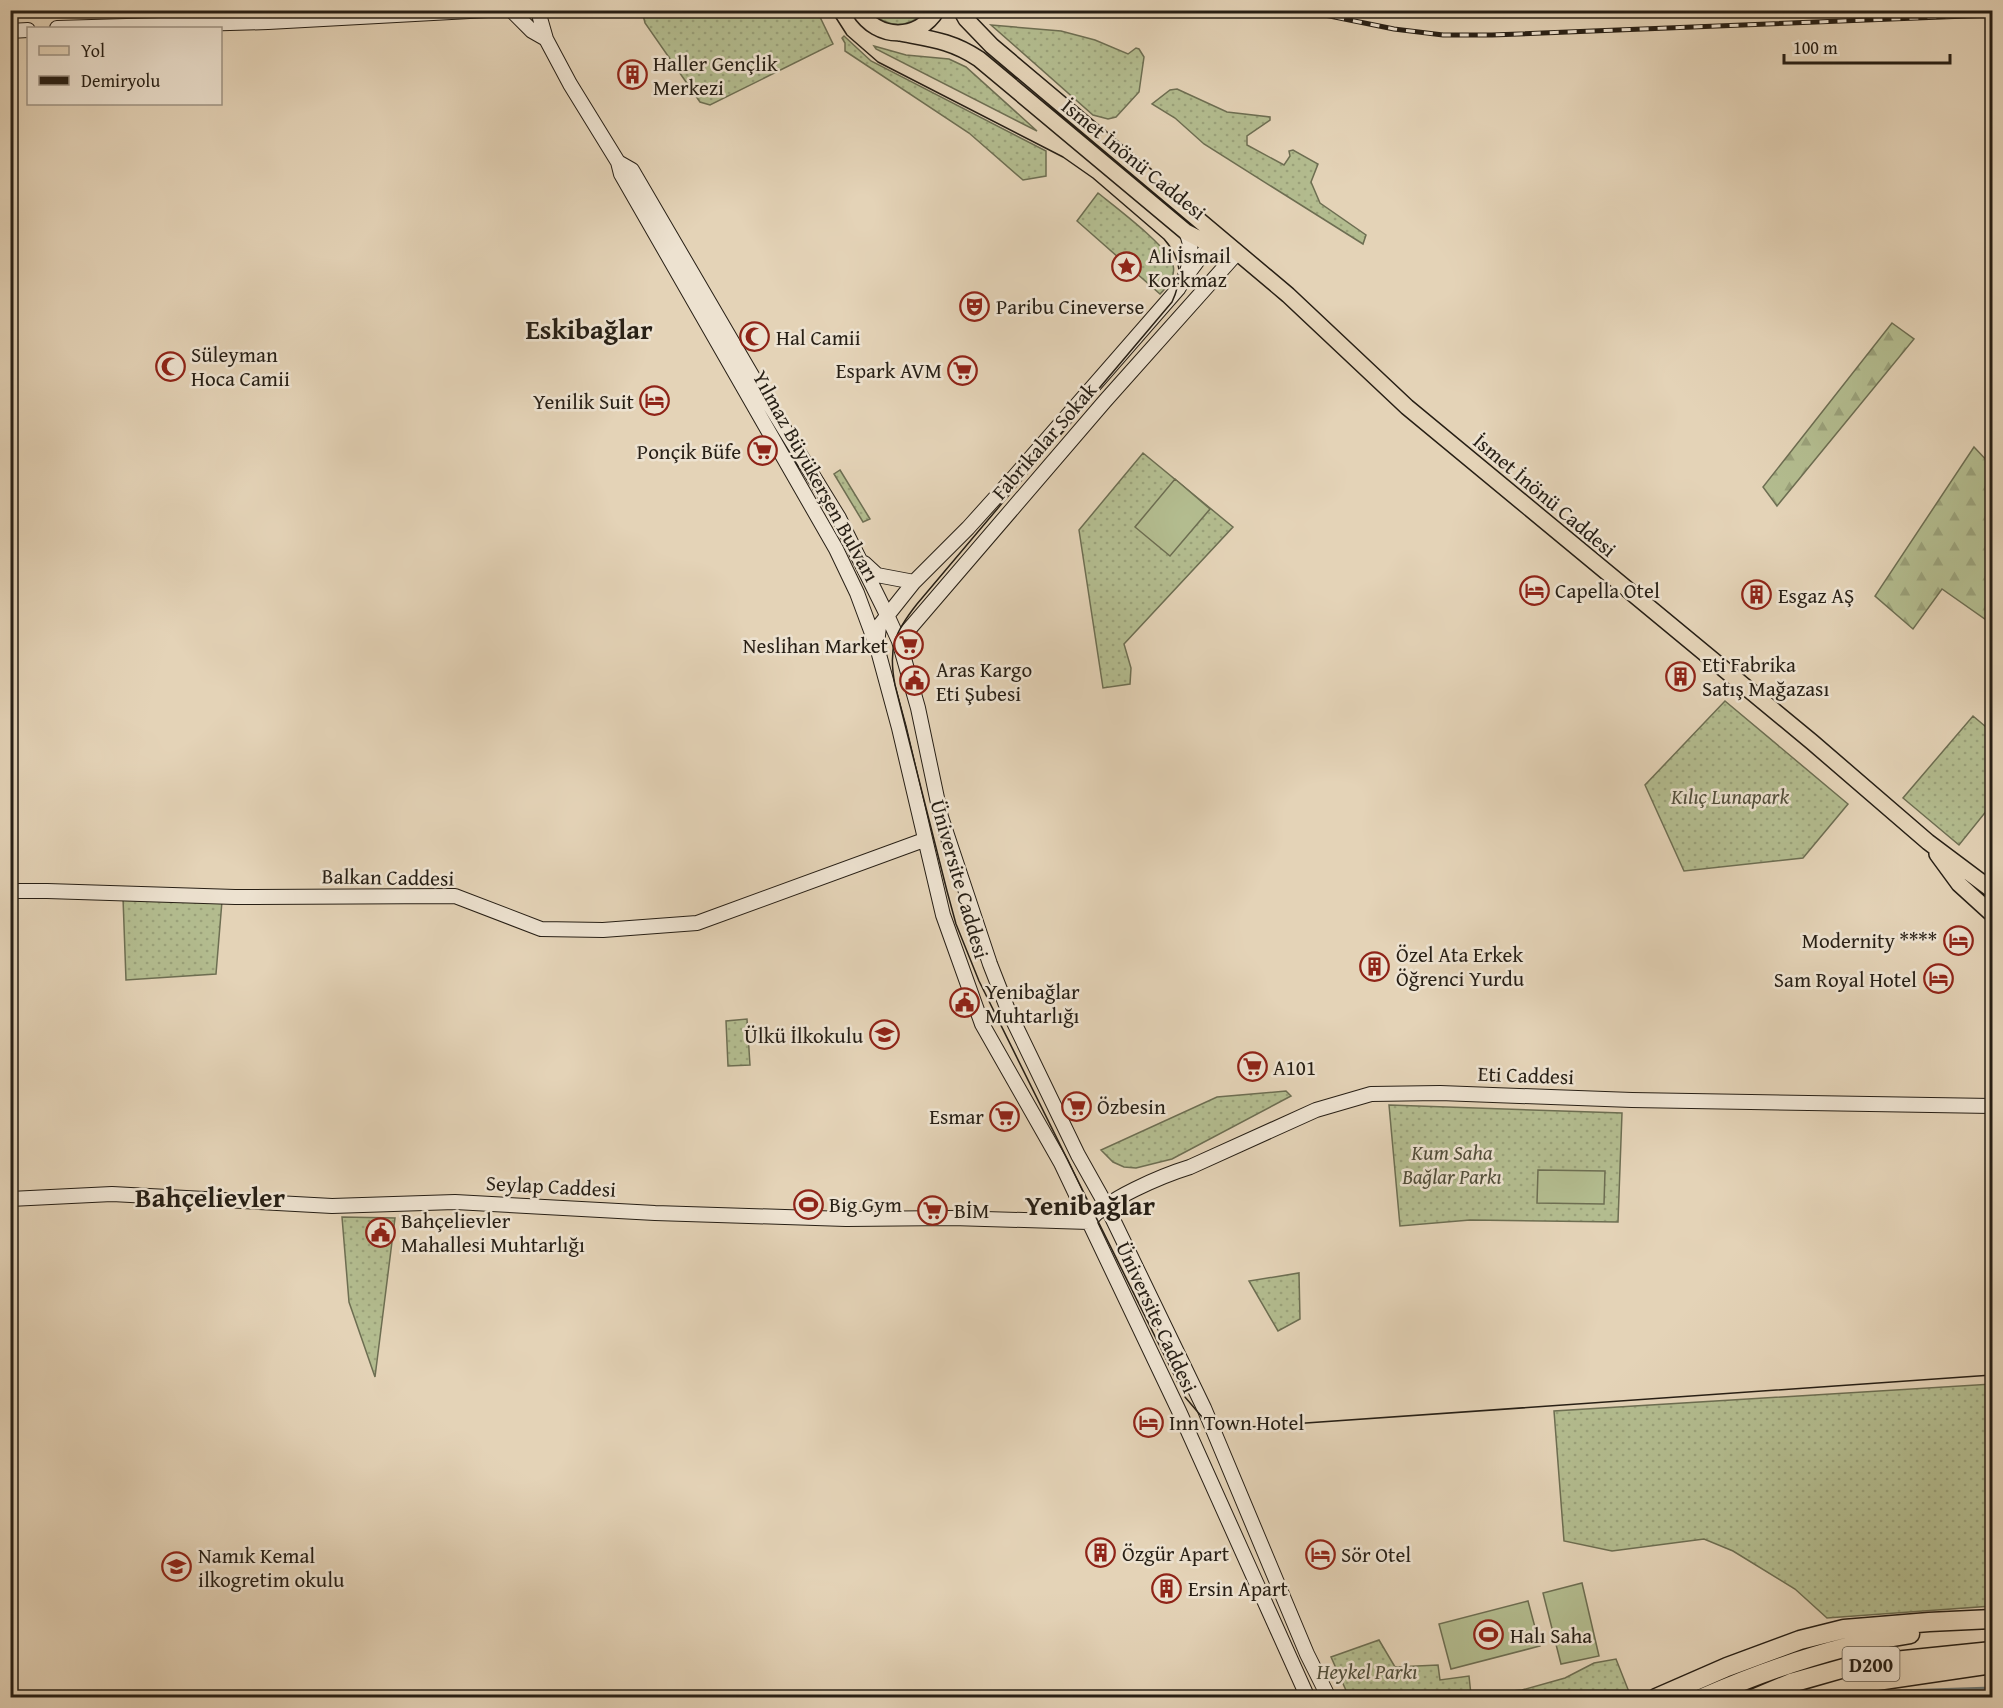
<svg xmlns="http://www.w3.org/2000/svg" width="2003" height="1708" viewBox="0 0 2003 1708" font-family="'Gentium Book Plus',serif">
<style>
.green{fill:url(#green-dots);stroke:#6d6e52;stroke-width:1.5}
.forest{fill:url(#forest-firs);stroke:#6d6e52;stroke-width:1.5}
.pitch{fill:#b3bc8f;stroke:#6d6e52;stroke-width:1.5}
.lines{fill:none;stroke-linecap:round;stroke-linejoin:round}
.stream{stroke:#6d7977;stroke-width:3}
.secondary-casing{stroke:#271f15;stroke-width:16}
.primary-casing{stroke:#271f15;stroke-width:18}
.highway-casing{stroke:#271f15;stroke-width:21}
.secondary{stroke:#ede2d0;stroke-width:14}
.primary{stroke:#e4d3b7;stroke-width:15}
.highway{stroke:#e4d3b7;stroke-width:18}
.tram{stroke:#271f15;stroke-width:1.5}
.rail-casing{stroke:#271f15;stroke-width:5}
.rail{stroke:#ede2d0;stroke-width:3;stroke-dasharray:9;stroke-linecap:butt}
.labels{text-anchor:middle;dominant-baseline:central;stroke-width:5;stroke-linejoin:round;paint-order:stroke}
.shield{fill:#ede2d0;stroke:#625a4d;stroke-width:1.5}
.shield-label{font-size:20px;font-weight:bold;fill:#271f15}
.poi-label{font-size:21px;fill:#271f15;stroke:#ede2d0;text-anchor:start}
.street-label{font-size:21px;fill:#271f15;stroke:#ede2d0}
.park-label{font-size:21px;font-style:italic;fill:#514e3a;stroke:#ede2d0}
.district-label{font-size:27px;font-weight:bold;fill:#271f15;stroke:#ede2d0}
</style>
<defs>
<pattern id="green-dots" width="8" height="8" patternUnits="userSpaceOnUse" patternTransform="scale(1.5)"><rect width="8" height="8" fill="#b3bc8f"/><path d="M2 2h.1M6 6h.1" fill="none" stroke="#9aa17a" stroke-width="1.8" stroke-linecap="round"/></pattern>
<pattern id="forest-firs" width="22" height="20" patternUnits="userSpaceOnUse" patternTransform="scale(1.5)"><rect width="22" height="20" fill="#b3bc8f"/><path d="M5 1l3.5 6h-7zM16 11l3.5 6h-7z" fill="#9aa17a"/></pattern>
</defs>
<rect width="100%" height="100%" fill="#e4d3b7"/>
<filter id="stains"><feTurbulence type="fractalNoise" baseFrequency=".00333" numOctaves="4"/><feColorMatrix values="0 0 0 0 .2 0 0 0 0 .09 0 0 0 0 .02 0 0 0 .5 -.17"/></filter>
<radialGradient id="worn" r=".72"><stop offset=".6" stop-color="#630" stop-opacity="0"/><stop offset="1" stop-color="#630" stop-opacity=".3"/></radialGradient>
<path class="green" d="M787 11 819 15 833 44 710 105 700 102 645 23 642 11Z
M870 11H925C910 29 886 28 870 11Z
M991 25 1061 31 1095 40 1128 54 1136 48 1139 49 1144 57 1139 92 1116 117 1108 119 1093 115Z
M844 36 871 61 1046 151V176L1023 180 969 133 845 51V43L842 38Z
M874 46 906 55 949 59 966 67 1037 131 876 49Z
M1177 89 1227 112 1270 117V120L1247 136V145L1284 165 1290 156 1289 151 1293 150 1318 164 1311 182 1320 203 1366 235 1363 244 1204 144 1175 118 1152 104 1170 90Z
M1098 193C1114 206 1169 247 1173 265 1176 278 1168 286 1160 294L1077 221Z
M1143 453 1233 527 1124 644 1131 668 1130 684 1103 688 1079 530Z
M840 470 870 519 863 522 834 474Z
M1725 701 1848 804 1803 858 1684 871 1645 785Z
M1973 716 1992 732V804L1959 845 1903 798Z
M123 898 222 901 216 974 126 980Z
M747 1019 750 1065 728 1066 726 1021Z
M1286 1091 1291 1096 1172 1159 1136 1168 1124 1167 1113 1162 1101 1150 1217 1097Z
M1389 1105 1622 1113 1618 1222 1470 1220 1400 1226Z
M342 1217 395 1218 375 1377 349 1302Z
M1299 1273 1300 1319 1278 1331 1249 1281Z
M1992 1384V1606L1827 1618 1795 1589 1733 1551 1704 1539 1612 1551 1564 1541 1554 1411Z
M1379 1640 1395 1667 1438 1665 1440 1680 1469 1676 1471 1695 1522 1690 1565 1678 1594 1663 1616 1659 1631 1697H1349L1331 1657Z"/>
<path class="forest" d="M1892 323 1914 339 1777 506 1763 487Z
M1974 447 1992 466V624L1942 589 1913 629 1875 596Z"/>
<path class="pitch" d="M1175 479 1210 509 1170 556 1135 527Z
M1538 1170 1605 1171 1604 1204 1537 1203Z
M1582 1583 1599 1656 1561 1664 1543 1593Z
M1528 1601 1540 1646 1451 1669 1439 1624Z"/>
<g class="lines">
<path class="stream" d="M1862 1698 1899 1691 1992 1688"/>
<defs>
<path id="secondary" d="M511 10 532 31 546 39
M542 10 540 18 546 39 570 84 618 162 621 174 836 549 857 593 877 647 899 728 943 915 982 1024 1061 1163 1179 1411 1308 1698
M57 28 268 22 488 10
M10 31 28 30
M618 162 632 170 761 391 839 518 887 615 899 641 918 708 941 817 990 964 1008 1010 1078 1155 1106 1205 1204 1408 1307 1654 1329 1698
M1190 271 1216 236
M864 563 877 575 914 582
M899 641 1105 401 1237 253
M877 645 879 626 914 582 968 528 1014 477 1178 289C1190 271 1195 252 1186 232
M10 891H47L235 897 455 896 541 929 603 930 697 923 924 840
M10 1199 112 1194 332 1206 455 1202 655 1213 846 1219 952 1218 1089 1222
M1089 1222C1103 1200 1164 1175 1190 1167L1316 1110 1371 1094 1440 1093 1632 1100 1992 1106"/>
<path id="primary" d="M859 10C877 40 918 41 937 10
M961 10 966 19 992 46 1288 295 1407 407 1812 742 1928 842 1992 890
M900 33C931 39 952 41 979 59L1186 232 1209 244 1224 255
M1937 854 1959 884 1992 914"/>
<path id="highway" d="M1656 1698 1727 1667 1800 1640 1844 1629 1929 1622 1992 1619
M1702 1698C1768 1669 1839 1645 1910 1634
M1755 1698 1791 1683 1855 1665 1992 1651
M1811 1698 1863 1683 1992 1664"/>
</defs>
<use href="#secondary" class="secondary-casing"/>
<use href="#primary" class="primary-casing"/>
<use href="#highway" class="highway-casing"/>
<use href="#secondary" class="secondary"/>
<use href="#primary" class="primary"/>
<use href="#highway" class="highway"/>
<path class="tram" d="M831 10 847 35 878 62 1063 157 1093 178 1164 239C1182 259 1183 278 1172 302L917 604C894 633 888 648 895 685L947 891 956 924 979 981 1185 1397 1202 1417 1220 1426 1235 1428 1992 1375"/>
<defs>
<path id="rail" d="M1300 10 1394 29 1443 35H1492L1992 15"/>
</defs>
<use href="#rail" class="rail-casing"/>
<use href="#rail" class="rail"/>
</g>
<defs>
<symbol id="building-ring" viewBox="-11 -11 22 22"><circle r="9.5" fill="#ede2d0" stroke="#8f2418" stroke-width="1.5"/><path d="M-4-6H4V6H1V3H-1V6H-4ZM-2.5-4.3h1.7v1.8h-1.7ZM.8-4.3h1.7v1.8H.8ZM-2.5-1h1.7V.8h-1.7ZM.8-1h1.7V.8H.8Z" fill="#8f2418"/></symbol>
<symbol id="sight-ring" viewBox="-11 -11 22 22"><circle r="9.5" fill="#ede2d0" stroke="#8f2418" stroke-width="1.5"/><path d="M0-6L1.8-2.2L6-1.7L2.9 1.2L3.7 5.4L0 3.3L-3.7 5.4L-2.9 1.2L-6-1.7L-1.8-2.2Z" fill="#8f2418"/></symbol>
<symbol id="theatre-ring" viewBox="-11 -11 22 22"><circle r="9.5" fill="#ede2d0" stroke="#8f2418" stroke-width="1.5"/><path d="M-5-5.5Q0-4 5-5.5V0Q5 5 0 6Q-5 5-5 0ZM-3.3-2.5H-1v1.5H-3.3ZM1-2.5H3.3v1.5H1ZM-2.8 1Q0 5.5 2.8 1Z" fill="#8f2418"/></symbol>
<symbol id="mosque-ring" viewBox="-11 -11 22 22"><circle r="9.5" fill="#ede2d0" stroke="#8f2418" stroke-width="1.5"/><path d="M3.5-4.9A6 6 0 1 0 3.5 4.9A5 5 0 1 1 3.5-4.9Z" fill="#8f2418"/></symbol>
<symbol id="supermarket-ring" viewBox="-11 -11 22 22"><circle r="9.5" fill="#ede2d0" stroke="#8f2418" stroke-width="1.5"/><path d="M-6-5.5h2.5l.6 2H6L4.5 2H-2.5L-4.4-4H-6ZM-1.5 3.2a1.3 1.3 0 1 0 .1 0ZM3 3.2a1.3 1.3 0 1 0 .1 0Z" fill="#8f2418"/></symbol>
<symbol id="hotel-ring" viewBox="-11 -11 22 22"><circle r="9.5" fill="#ede2d0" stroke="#8f2418" stroke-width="1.5"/><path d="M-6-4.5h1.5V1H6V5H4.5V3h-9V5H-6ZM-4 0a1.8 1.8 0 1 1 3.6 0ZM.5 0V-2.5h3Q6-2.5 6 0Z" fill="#8f2418"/></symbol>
<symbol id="civic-ring" viewBox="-11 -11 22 22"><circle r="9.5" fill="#ede2d0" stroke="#8f2418" stroke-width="1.5"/><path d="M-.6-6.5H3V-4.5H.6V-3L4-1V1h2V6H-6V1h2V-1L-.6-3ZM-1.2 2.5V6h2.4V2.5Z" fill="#8f2418"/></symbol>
<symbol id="school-ring" viewBox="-11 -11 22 22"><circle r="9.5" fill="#ede2d0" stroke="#8f2418" stroke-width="1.5"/><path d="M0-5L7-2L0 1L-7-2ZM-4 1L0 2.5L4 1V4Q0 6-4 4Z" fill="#8f2418"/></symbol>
<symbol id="stadium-ring" viewBox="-11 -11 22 22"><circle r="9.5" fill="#ede2d0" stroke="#8f2418" stroke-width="1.5"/><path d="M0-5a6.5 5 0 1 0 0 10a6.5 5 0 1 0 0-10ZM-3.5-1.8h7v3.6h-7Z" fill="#8f2418"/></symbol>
</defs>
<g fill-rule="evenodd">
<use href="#building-ring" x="616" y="58" width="33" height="33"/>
<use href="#sight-ring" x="1110" y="250" width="33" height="33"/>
<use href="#theatre-ring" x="958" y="290" width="33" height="33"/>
<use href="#mosque-ring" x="738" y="320" width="33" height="33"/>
<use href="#mosque-ring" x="154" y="350" width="33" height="33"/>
<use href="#supermarket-ring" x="946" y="354" width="33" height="33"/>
<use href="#hotel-ring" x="638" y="384" width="33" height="33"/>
<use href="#supermarket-ring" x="746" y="434" width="33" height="33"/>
<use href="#hotel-ring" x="1518" y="574" width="33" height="33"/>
<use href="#building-ring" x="1740" y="578" width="33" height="33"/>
<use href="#supermarket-ring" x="892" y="628" width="33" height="33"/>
<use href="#building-ring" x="1664" y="660" width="33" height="33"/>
<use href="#civic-ring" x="898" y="664" width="33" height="33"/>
<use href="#hotel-ring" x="1942" y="924" width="33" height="33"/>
<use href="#building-ring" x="1358" y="950" width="33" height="33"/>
<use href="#hotel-ring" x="1922" y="962" width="33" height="33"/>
<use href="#civic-ring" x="948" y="986" width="33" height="33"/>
<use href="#school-ring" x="868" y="1018" width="33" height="33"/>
<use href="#supermarket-ring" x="1236" y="1050" width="33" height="33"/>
<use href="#supermarket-ring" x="1060" y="1090" width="33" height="33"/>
<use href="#supermarket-ring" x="988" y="1100" width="33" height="33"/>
<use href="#stadium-ring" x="792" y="1188" width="33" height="33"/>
<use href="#supermarket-ring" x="916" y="1194" width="33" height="33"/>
<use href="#civic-ring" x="364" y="1216" width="33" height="33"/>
<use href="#hotel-ring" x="1132" y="1406" width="33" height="33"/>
<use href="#building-ring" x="1084" y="1536" width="33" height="33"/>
<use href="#hotel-ring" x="1304" y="1538" width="33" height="33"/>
<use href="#school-ring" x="160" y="1550" width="33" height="33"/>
<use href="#building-ring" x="1150" y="1572" width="33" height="33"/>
<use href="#stadium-ring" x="1472" y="1618" width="33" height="33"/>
</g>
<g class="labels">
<rect class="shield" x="1842.5" y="1647" width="57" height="34" rx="4.5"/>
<g class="shield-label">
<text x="1871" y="1664">D200</text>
</g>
<g class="poi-label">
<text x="653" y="63">Haller Gençlik<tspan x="653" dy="24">Merkezi</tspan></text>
<text x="1148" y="255">Ali İsmail<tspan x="1148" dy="24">Korkmaz</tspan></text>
<text x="996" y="306">Paribu Cineverse</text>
<text x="776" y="337">Hal Camii</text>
<text x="191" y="354">Süleyman<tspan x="191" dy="24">Hoca Camii</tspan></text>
<text x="942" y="370" text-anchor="end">Espark AVM</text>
<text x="634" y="401" text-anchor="end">Yenilik Suit</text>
<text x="741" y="451" text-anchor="end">Ponçik Büfe</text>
<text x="1555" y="590">Capella Otel</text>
<text x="1778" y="595">Esgaz AŞ</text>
<text x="888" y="645" text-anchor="end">Neslihan Market</text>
<text x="1702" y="664">Eti Fabrika<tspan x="1702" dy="24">Satış Mağazası</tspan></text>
<text x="936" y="669">Aras Kargo<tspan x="936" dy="24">Eti Şubesi</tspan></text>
<text x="1937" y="940" text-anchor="end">Modernity ****</text>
<text x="1396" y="954">Özel Ata Erkek<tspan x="1396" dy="24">Öğrenci Yurdu</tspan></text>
<text x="1917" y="979" text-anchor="end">Sam Royal Hotel</text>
<text x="985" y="991">Yenibağlar<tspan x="985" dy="24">Muhtarlığı</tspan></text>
<text x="863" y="1035" text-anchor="end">Ülkü İlkokulu</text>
<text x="1273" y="1067">A101</text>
<text x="1097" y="1106">Özbesin</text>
<text x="984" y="1116" text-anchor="end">Esmar</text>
<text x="829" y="1204">Big Gym</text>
<text x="954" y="1210">BİM</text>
<text x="401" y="1220">Bahçelievler<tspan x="401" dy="24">Mahallesi Muhtarlığı</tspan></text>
<text x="1169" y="1422">Inn Town Hotel</text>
<text x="1122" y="1553">Özgür Apart</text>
<text x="1341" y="1554">Sör Otel</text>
<text x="198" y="1555">Namık Kemal<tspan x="198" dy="24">ilkogretim okulu</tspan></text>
<text x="1188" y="1588">Ersin Apart</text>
<text x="1510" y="1635">Halı Saha</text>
</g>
<g class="street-label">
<text transform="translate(1134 159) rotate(39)">İsmet İnönü Caddesi</text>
<text transform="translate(1044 441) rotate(-49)">Fabrikalar Sokak</text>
<text transform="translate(816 476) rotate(61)">Yılmaz Büyükerşen Bulvarı</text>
<text transform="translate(1545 495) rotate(40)">İsmet İnönü Caddesi</text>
<text transform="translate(388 877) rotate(1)">Balkan Caddesi</text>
<text transform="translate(960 879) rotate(74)">Üniversite Caddesi</text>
<text transform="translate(1526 1075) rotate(2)">Eti Caddesi</text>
<text transform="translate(551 1186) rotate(3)">Seylap Caddesi</text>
<text transform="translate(1157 1317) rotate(65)">Üniversite Caddesi</text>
</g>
<g class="park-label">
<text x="1730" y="796">Kılıç Lunapark</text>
<text x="1452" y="1152">Kum Saha<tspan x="1452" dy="24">Bağlar Parkı</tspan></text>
<text x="1367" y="1671">Heykel Parkı</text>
</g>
<g class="district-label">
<text x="589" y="329">Eskibağlar</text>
<text x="210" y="1197">Bahçelievler</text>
<text x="1090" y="1205">Yenibağlar</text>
</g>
</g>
<rect width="2003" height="1708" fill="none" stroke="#e4d3b7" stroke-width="36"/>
<rect x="12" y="12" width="1979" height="1684" fill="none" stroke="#271f15" stroke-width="3"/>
<rect x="18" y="18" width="1967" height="1672" fill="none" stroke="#271f15" stroke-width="1.5"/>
<rect x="27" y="27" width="195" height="78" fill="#ede2d0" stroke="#9e9485" stroke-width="1.5"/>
<rect x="39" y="46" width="30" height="9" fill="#e4d3b7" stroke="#9e9485" stroke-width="1.5"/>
<text x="81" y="57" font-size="18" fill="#271f15">Yol</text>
<rect x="39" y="76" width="30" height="9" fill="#271f15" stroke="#9e9485" stroke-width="1.5"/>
<text x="81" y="87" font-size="18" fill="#271f15">Demiryolu</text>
<path d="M1784 54v9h166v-9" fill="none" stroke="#271f15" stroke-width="3"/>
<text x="1793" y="54" font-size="18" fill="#271f15" stroke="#ede2d0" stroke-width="4.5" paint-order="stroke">100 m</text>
<rect width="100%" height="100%" filter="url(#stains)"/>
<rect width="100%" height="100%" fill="url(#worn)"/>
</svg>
